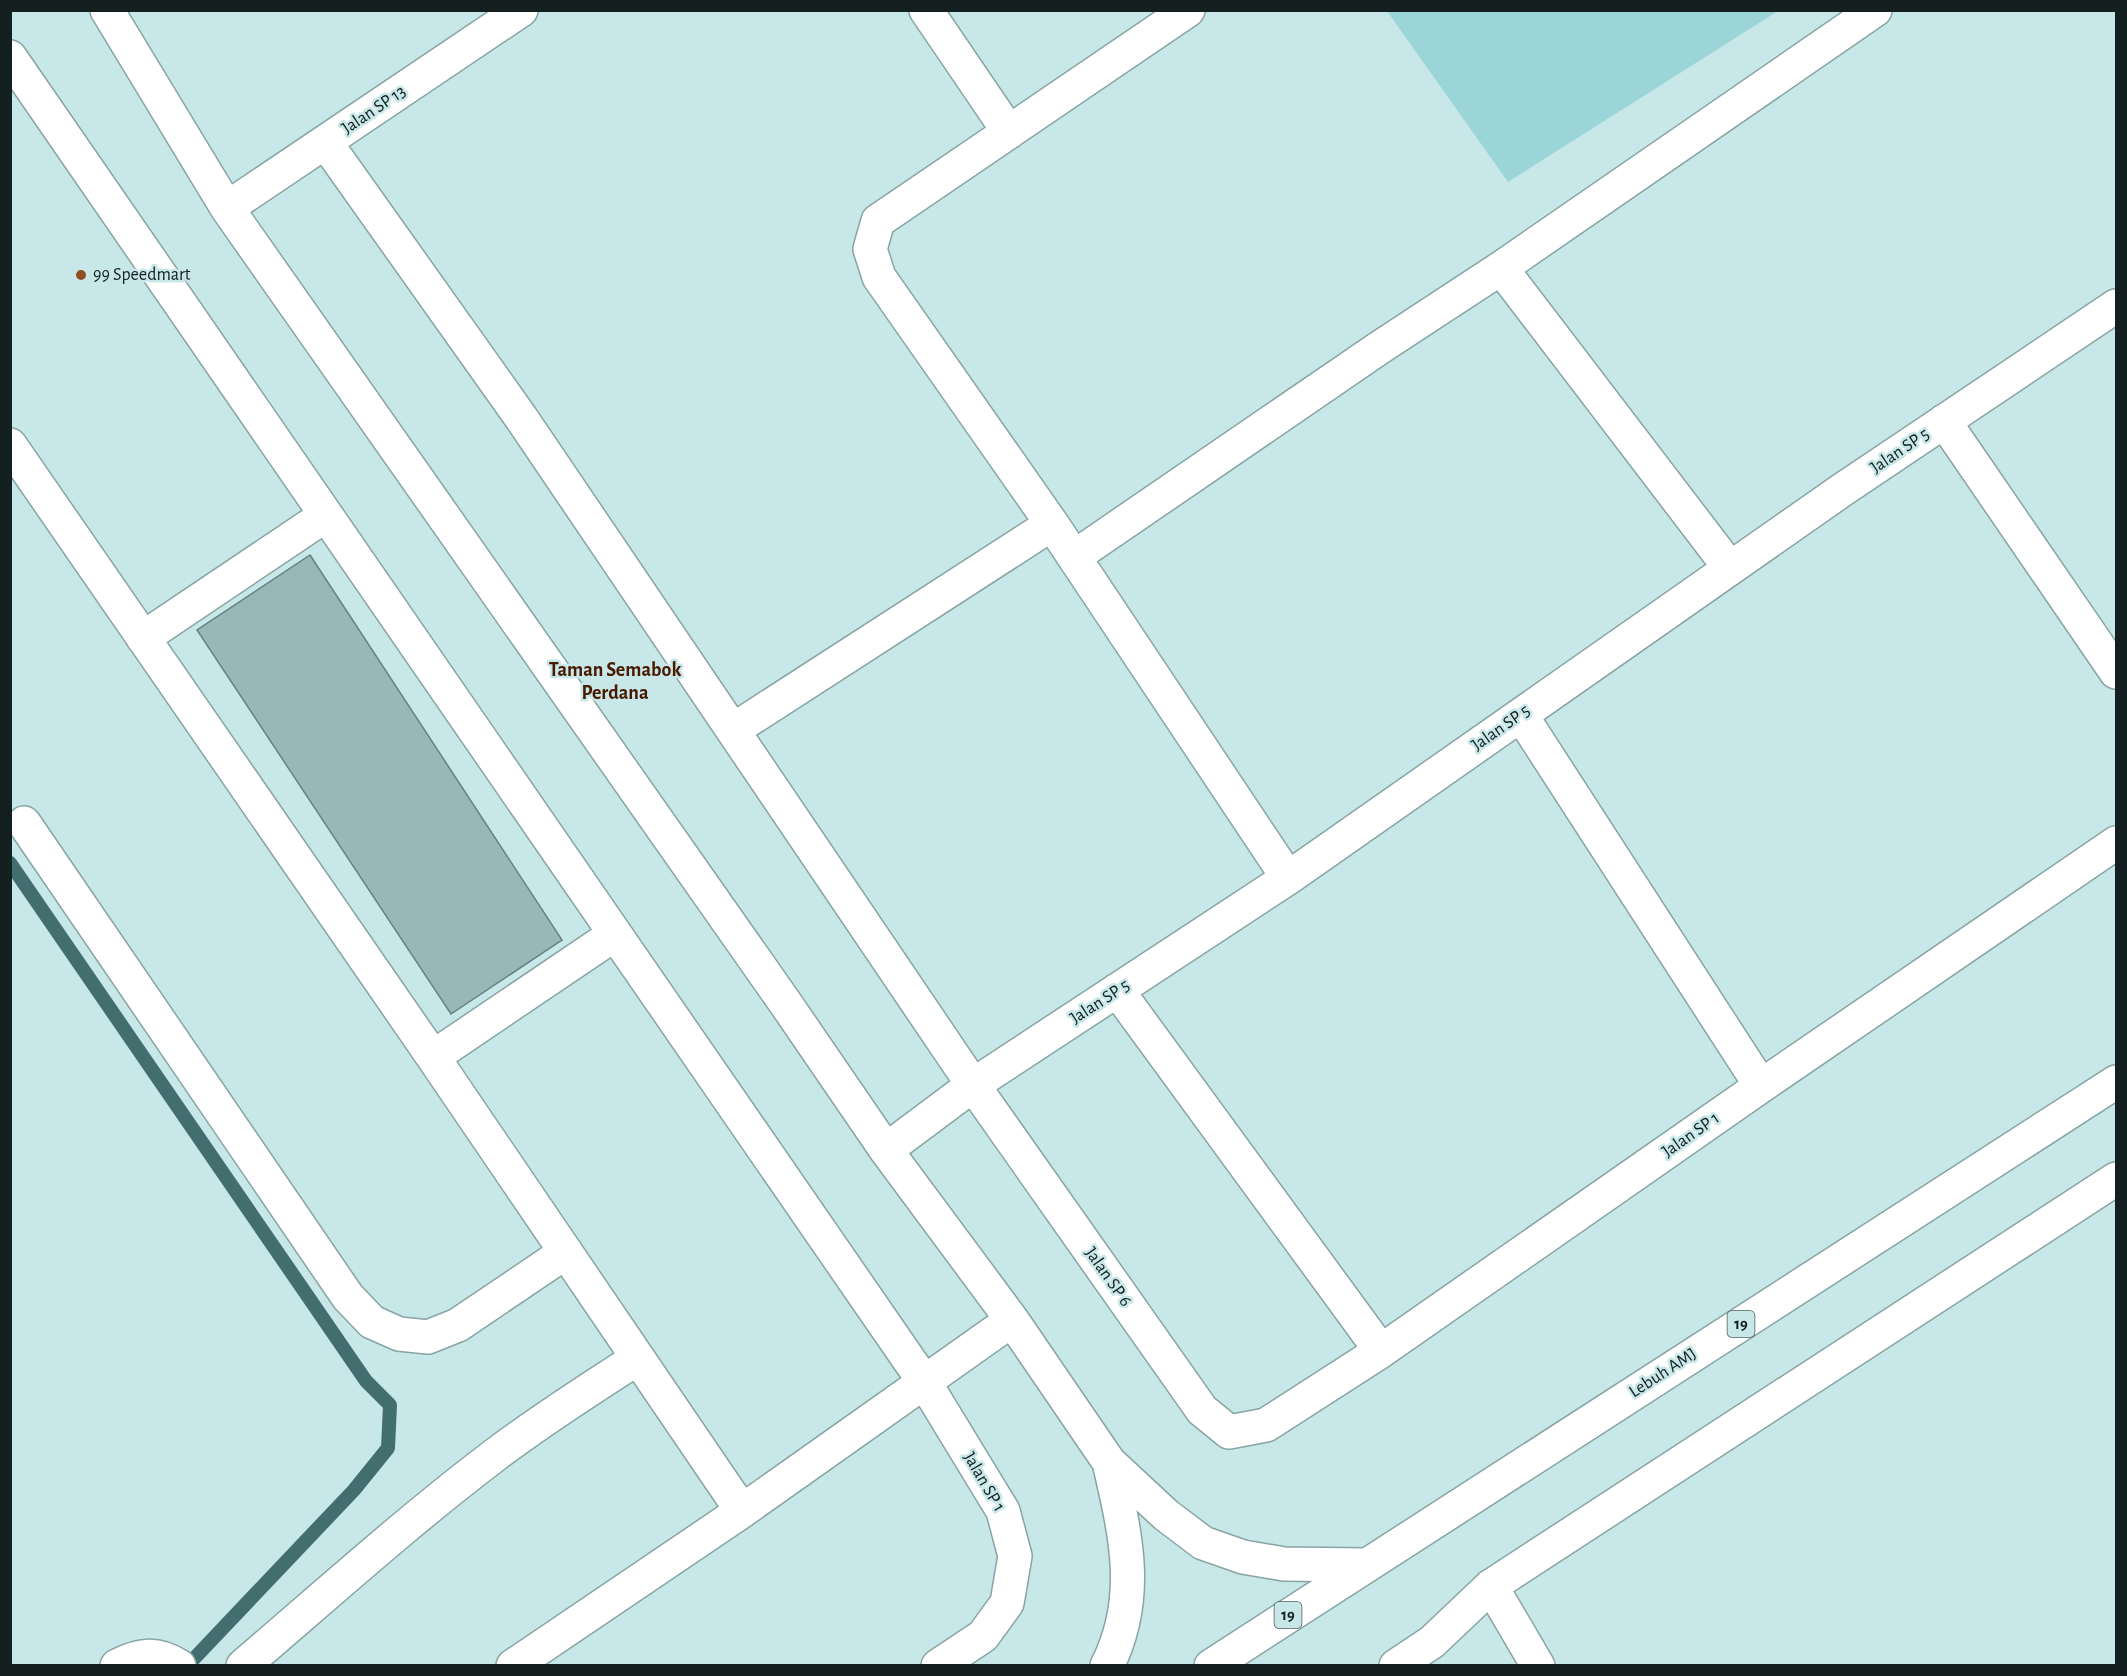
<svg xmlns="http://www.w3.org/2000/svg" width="2127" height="1676" viewBox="0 0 2127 1676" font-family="'Alegreya Sans',sans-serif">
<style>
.green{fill:#9cd5d7}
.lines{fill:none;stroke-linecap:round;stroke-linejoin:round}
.stream{stroke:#436e70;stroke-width:14}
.building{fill:#9ab7b8;stroke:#658182;stroke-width:1.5}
.minor-casing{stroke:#88a4a5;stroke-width:36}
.highway-casing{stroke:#88a4a5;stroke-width:36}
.minor{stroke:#fff;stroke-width:33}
.highway{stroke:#fff;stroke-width:33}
.poi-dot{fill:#934d24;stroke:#c8e7e8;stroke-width:2}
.labels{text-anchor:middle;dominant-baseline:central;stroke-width:5;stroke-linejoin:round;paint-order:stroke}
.shield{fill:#c8e7e8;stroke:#4a5b5c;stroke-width:1.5}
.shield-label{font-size:16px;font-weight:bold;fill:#141f20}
.street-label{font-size:18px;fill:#141f20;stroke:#c8e7e8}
.poi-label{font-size:18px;fill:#141f20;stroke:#c8e7e8;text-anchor:start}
.neighbourhood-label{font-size:20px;font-weight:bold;fill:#481a00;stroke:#c8e7e8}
</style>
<rect width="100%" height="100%" fill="#c8e7e8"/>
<path class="green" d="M1387 11H1778L1508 182Z"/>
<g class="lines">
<path class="stream" d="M10 863 366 1381 390 1405 388 1448 354 1490 187 1666"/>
</g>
<path class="building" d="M310 555 562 940 451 1014 197 630Z"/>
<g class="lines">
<defs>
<path id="minor" d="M107 10 227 208 786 1004 886 1150 1012 1320 1109 1462 1166 1515 1203 1543 1243 1557 1284 1564 1365 1565
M926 10 1009 132
M1188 10 878 221 870 249 879 277 1052 524 1288 878
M10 57 925 1383 1003 1511 1015 1556 1007 1603 983 1636 938 1666
M326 143 522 419 973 1085 1202 1410 1229 1432 1266 1425 1381 1351 1761 1086 2116 843
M227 208 521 10
M1501 268 1730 568
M1944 421 2116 672
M10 445 433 1057 742 1511
M1074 557 1379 348 1501 268 1875 10
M143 638 326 515
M1521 715 1761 1086
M733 730 1052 524
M24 823 348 1297 372 1322 399 1334 428 1337 458 1325 566 1252
M1117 990 1381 1351
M433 1057 615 934
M886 1150 973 1085 1288 878 1842 490 2116 306
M1491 1586 1538 1666
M117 1666C140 1654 157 1652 179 1666
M243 1666C326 1595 408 1521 495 1455 541 1420 590 1389 638 1358
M513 1666 742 1511 1012 1320
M1107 1666C1142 1597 1125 1532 1109 1462"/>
<path id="highway" d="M1211 1666 2116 1082
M1396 1666 1432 1642 1491 1586 2116 1179"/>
</defs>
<use href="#minor" class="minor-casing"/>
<use href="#highway" class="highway-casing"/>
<use href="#minor" class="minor"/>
<use href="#highway" class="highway"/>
</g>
<circle class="poi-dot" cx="81" cy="275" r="6"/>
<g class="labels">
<g class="shield">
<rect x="1727.5" y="1311" width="27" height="26" rx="4.5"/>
<rect x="1274.5" y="1602" width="27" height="26" rx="4.5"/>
</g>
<g class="shield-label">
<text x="1741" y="1324">19</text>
<text x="1288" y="1615">19</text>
</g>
<g class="street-label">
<text transform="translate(374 110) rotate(-34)">Jalan SP 13</text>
<text transform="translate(1900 451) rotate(-34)">Jalan SP 5</text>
<text transform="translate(1501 728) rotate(-35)">Jalan SP 5</text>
<text transform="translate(1100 1002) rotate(-33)">Jalan SP 5</text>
<text transform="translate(1691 1135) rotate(-35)">Jalan SP 1</text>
<text transform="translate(1108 1277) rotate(55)">Jalan SP 6</text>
<text transform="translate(1663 1373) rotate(-33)">Lebuh AMJ</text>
<text transform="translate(984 1482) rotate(60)">Jalan SP 1</text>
</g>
<g class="poi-label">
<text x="93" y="275">99 Speedmart</text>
</g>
<g class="neighbourhood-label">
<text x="615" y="670">Taman Semabok<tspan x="615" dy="23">Perdana</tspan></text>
</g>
</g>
<rect width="2127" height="1676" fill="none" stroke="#141f20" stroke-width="24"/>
</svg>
